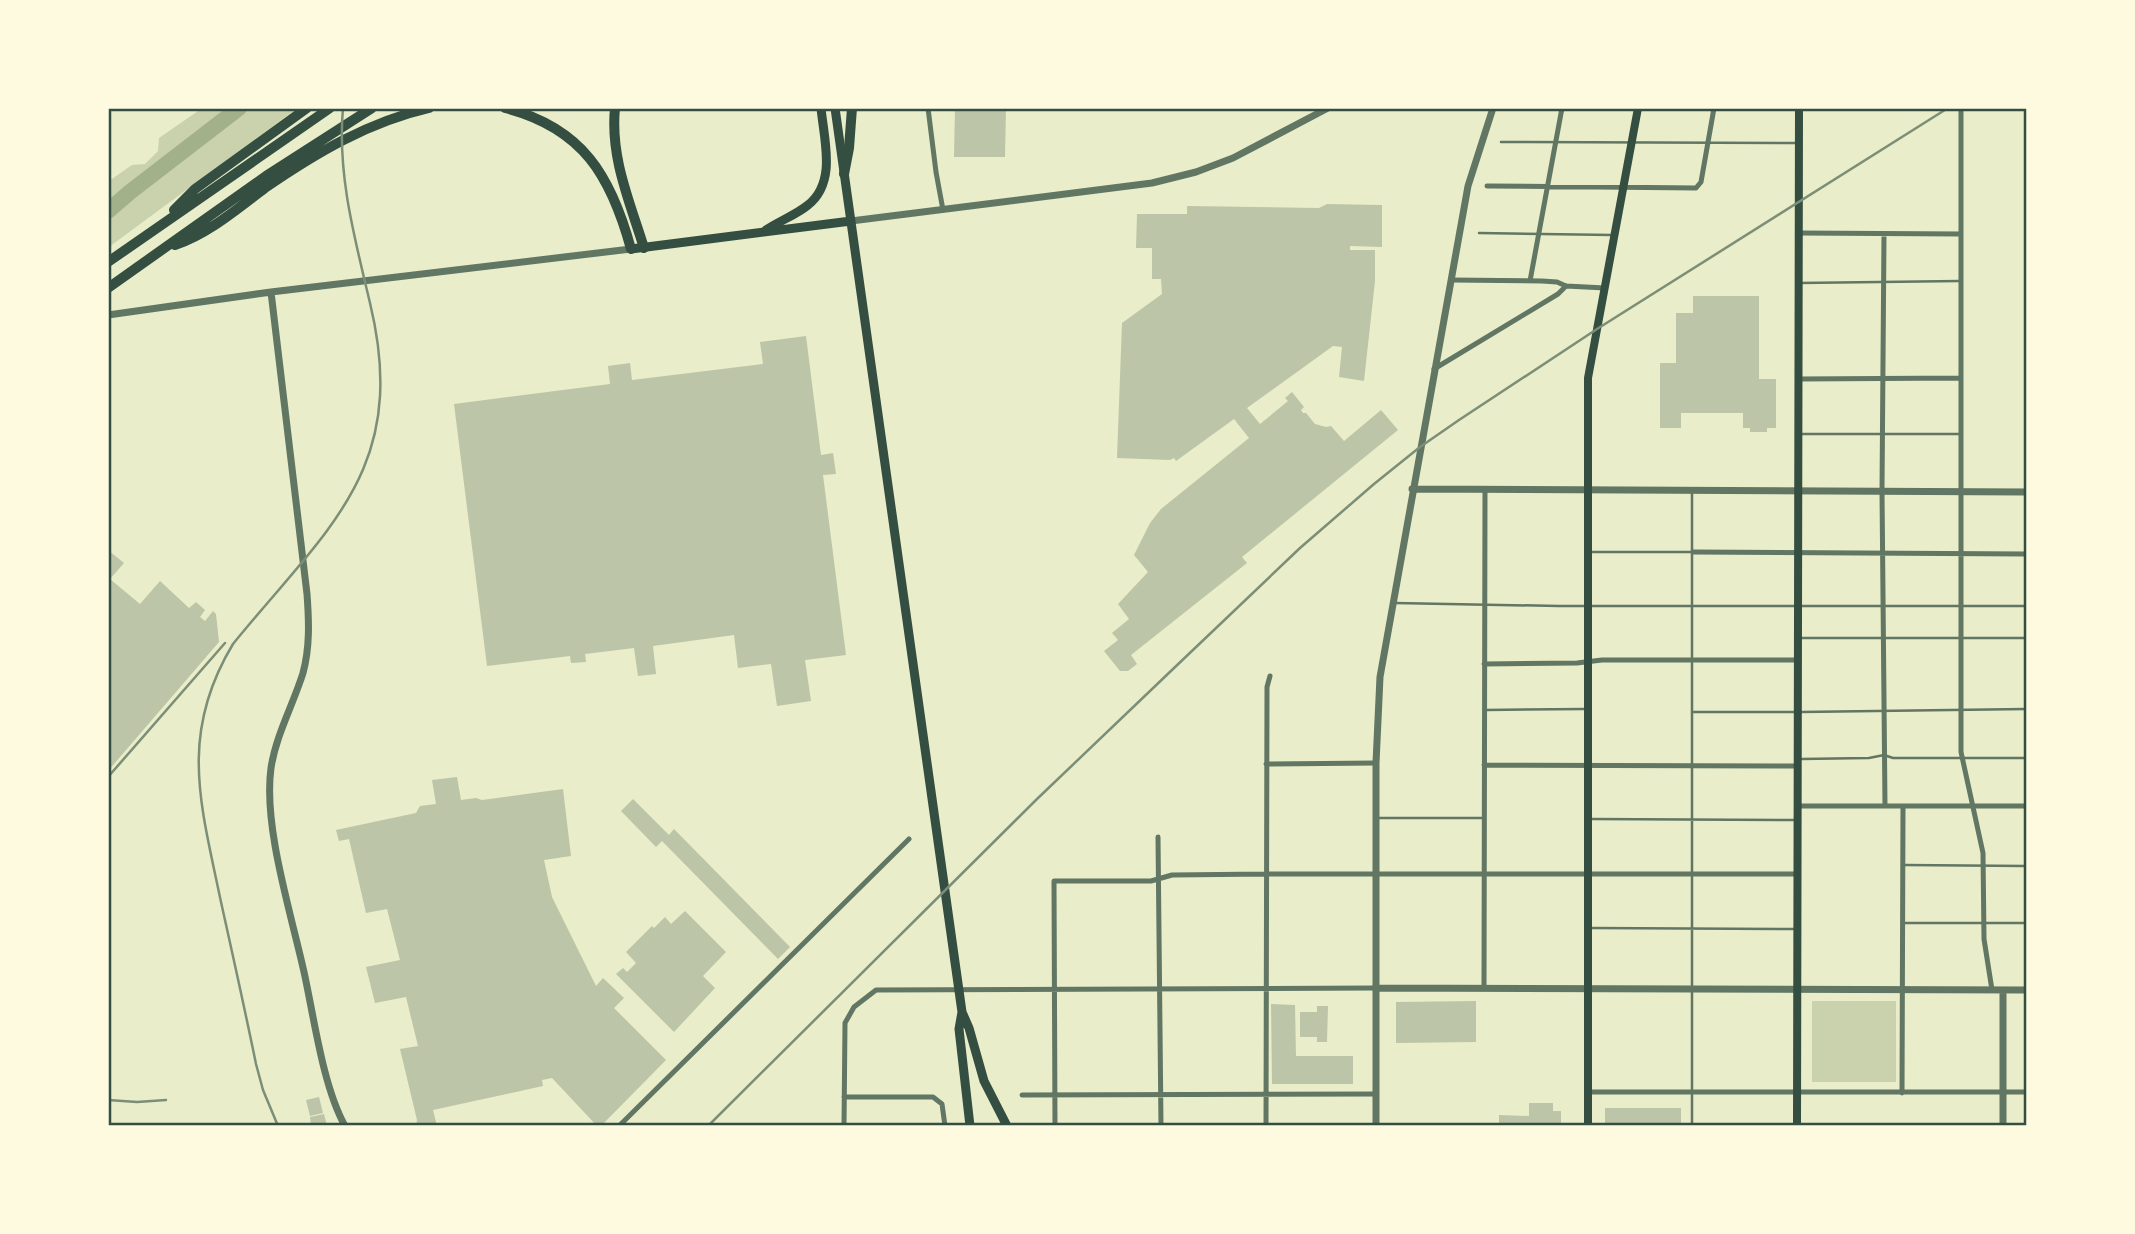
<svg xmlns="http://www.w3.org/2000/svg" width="2135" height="1234" viewBox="0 0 2135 1234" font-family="Roboto,sans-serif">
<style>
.green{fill:#cad2ad}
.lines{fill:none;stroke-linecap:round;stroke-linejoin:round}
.river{stroke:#a3b18a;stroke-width:16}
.building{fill:#bcc5a7}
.service{stroke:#617663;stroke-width:2.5}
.minor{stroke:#617663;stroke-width:5}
.tertiary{stroke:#617663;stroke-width:7}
.secondary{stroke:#344e41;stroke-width:8}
.primary{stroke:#344e41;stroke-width:9}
.motorway{stroke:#344e41;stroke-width:10}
.rail{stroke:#7c8e77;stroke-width:2.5}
.neatline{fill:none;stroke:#344e41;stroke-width:2.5}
</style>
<rect width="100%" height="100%" fill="#e9edc9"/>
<path class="green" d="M201 109H296L109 247V181L132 165 145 164 158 151 159 138Z
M1812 1001H1896V1082H1812Z"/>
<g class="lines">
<path class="river" d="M108 211 130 192 239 108"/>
</g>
<path class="building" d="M955 108H1006L1005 157H954Z
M1327 204 1382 205V247L1350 246V250H1375V281L1364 381 1339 377 1342 347 1333 346 1247 408 1260 424 1288 401 1285 398 1292 392 1304 407 1301 410 1303 413H1306L1315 424 1326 427 1331 426 1344 441 1381 410 1398 430 1242 557 1247 563 1131 655 1137 664 1128 671H1120L1104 651 1118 640 1112 633 1129 619 1118 604 1148 572 1134 555 1150 523 1161 509 1249 438 1234 419 1176 461 1174 458 1170 460 1117 458 1122 323 1162 294 1161 279H1152V248H1136L1137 214H1187V206L1319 208Z
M1693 296H1759V379H1776V428H1767V432H1750V428H1743V413H1681V428H1660V363H1676V313H1693Z
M806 336 821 455 833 453 836 474 823 475 846 655 805 660 811 701 777 706 771 664 738 668 734 635 653 646 656 674 638 676 634 648 585 654 586 662 571 663 570 656 487 666 454 404 610 384 608 366 630 363 632 380 763 364 760 342Z
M108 550 124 563 110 579 140 604 160 581 189 608 196 602 205 610 200 617 205 621 213 611 216 614 219 642 108 771Z
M457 777 461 800 476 798 482 800 563 789 571 856 544 860 552 897 596 986 603 978 624 998 614 1008 666 1060 601 1126H597L552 1078 542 1080 543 1086 433 1110 437 1126H416L417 1120 400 1049 418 1046 406 997 375 1003 366 967 400 960 387 909 366 913 349 839 339 841 336 830 416 813 420 806 436 804 432 780Z
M633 799 669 835 674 829 790 947 778 959 662 841 656 847 621 811Z
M685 911 726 952 703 976 715 988 674 1032 616 974 623 968 627 972 636 963 626 952 652 926 654 928 665 917 671 924Z
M1476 1001V1042L1396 1043V1002Z
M1271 1004 1295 1005 1296 1056H1353V1084H1272Z
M1317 1006H1328L1327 1042H1317V1037H1300V1012H1317Z
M319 1097 323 1113 310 1116 306 1100Z
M1529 1103H1553V1111H1561V1126H1499V1115L1529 1116Z
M1605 1108H1681V1126H1605Z
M324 1114 327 1126H311L310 1117Z"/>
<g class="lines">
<path class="service" d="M1501 142 1798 143
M1479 233 1612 235
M1799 283 1960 281
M1799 434H1960
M1591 552H1693
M1395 603 1559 606H2026
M1802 638H2026
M1486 710 1584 709
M1693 712H1794
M1801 712 2026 709
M1801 759 1869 758 1884 755 1893 758H2026
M1376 818H1484
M1591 819 1794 820
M1905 865 2026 866
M1905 923H2026
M1591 928 1795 929
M1692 1126V492"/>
<path class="minor" d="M928 108 936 172 943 210
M1961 108V752L1983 853 1984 939 1992 990
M1487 186 1696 188 1701 182 1714 108
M1799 233 1961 234
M1884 234 1882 491 1885 806
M1451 280 1542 281 1557 282 1566 286 1605 288
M1530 281 1562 108
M1434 369 1558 294 1566 286
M1799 379 1961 378
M1693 552 2026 554
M1484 664 1577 663 1602 660H1798
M1266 764 1376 763
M1484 765 1798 766
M1798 806H2026
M1158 837 1161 1126
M1484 987 1485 491
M1588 1092H2026
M1902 1093 1903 806
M1022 1095 1376 1094
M844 1097H933L942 1104 945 1126
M619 1126 909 839
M844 1126 845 1023 854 1007 876 990 1375 988
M1055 1126 1054 881H1151L1172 875 1266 874H1797
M1266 1126 1267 687 1270 676"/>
<path class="tertiary" d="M851 221 1152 183 1196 172 1233 158 1328 108
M271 292 307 594C309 621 310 647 303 673 293 705 276 735 271 768 263 826 291 913 304 972 314 1017 323 1087 345 1126
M108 315 271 292 631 249
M1412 489 2026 492
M1375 988 2026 990
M1376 1126V763L1380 677 1468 186 1493 108
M2003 1126V990"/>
<path class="secondary" d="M1588 1126V378L1638 108
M1797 1126 1799 108"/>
<path class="primary" d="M835 108 962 1012 969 1028 984 1081 1007 1126
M766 230C779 221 796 215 808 205 837 182 824 140 821 108
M631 249 851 221
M962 1012 959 1029 970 1126"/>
<path class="motorway" d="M505 108C583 128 611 176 631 249
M615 108C610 158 630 202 644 248
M844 174 849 148 852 108
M174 210 195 189 307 108
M175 245C208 234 237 209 265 188 316 153 368 122 429 108
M108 262 330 108
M108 288 266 176 372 108"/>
<path class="rail" d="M108 777 225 643
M108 1100 137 1102 166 1100
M278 1126 263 1090 256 1064C245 1010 233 956 221 902 201 805 178 735 233 644 328 527 410 469 370 303 355 239 337 175 343 108
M708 1126 1037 799 1173 669 1300 548 1374 484 1420 447 1459 420 1597 329 1948 108"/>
</g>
<rect width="2135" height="1234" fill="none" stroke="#fefae0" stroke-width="220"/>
<rect x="110" y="110" width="1915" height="1014" class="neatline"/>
</svg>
